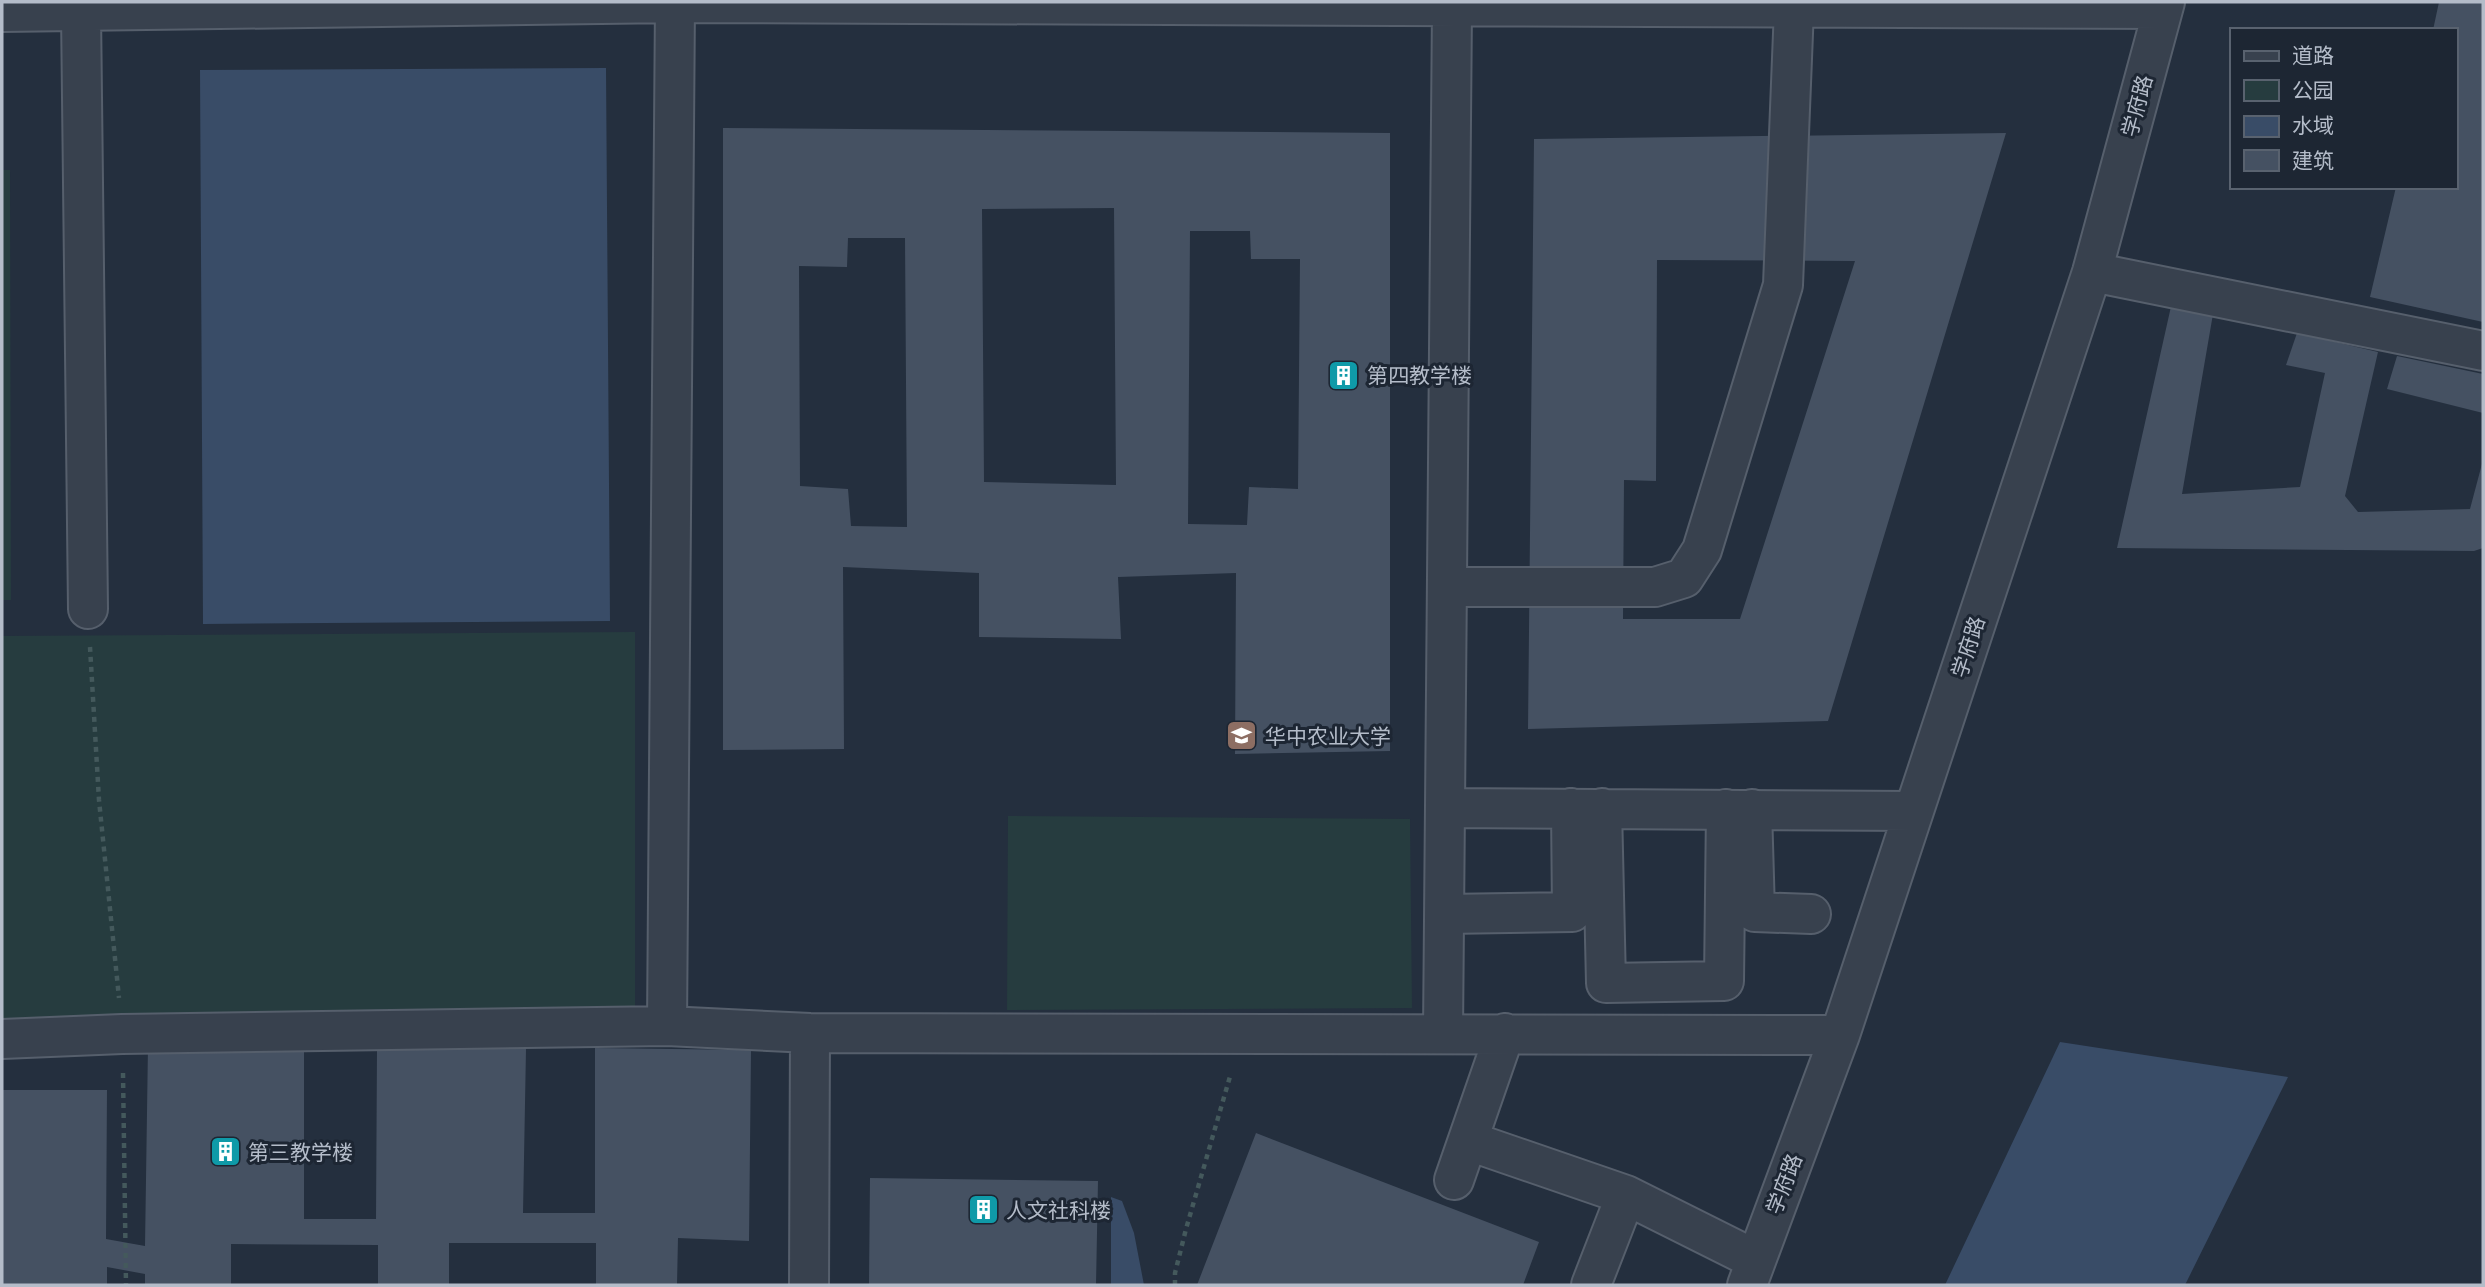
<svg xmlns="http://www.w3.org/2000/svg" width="2485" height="1287" viewBox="0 0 2485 1287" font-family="'PT Sans Narrow','Noto Sans SC',sans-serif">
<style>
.green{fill:#263c3f}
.water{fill:#394c67}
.building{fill:#455162;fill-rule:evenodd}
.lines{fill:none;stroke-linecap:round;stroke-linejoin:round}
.minor-casing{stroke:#565f6c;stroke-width:42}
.path{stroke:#44595c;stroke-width:4.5;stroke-dasharray:5 5;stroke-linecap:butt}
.minor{stroke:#38414e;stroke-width:38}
.labels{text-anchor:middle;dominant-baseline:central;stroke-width:6;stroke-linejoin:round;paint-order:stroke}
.street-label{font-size:21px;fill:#b4bcc9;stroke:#1d2633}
.poi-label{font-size:21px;fill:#b4bcc9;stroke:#1d2633;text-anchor:start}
</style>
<rect width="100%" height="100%" fill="#242f3e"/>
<path class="green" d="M2 170H10L11 600H2Z
M635 632V1016L2 1020V636Z
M1008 816 1410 819 1412 1008 1007 1010Z"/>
<path class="water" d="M606 68 610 621 203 624 200 70Z
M2060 1042 2288 1077 2185 1285H1945Z
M1111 1197 1122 1201 1134 1233 1144 1285H1111Z"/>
<path class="building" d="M2439 2H2483V322L2370 297 2396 187H2455V30H2433Z
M723 128 1390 133V751L1235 754 1236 573 1118 577 1121 639 979 637V573L843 567 844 749 723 750ZM1114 208 1116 485 984 482 982 209ZM1190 231H1250L1251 259H1300L1298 489 1249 487 1247 525 1188 524ZM848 238H905L907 527 851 526 848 489 800 486 799 266 847 267Z
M2006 133 1828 721 1528 729 1534 139ZM1657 260 1855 261 1740 619H1623L1624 480 1656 481Z
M2172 302 2213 314 2182 494 2300 487 2325 373 2286 365 2297 333 2378 352 2345 496 2358 512 2470 509 2483 460V548L2474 551 2117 548Z
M2397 356 2483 374V413L2387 389Z
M148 1045H304V1219H376L377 1049H526L523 1213H595V1048L751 1050 749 1241 678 1238 677 1285H596V1243H449V1285H378V1245L231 1244V1285H145V1274L107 1267V1285H2V1090H107L106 1239 145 1246Z
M1256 1133 1539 1242 1523 1285H1197Z
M870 1178 1098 1181 1096 1285H869Z"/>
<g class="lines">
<defs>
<path id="minor" d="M2 12 675 3 2163 9
M81 12 88 609
M2092 272 2483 351
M1447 587H1655L1684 578 1702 550 1783 285 1794 8
M1445 808 1914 811
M1602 808 1606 983 1724 981 1726 809
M1752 809 1755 912 1811 914
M1445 914 1572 912 1571 808
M667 1026 675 2
M1443 1034 1452 7
M2 1039 122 1034 667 1026 810 1033 1840 1035
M1469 1141 1626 1195 1756 1260
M1454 1180 1505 1033
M809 1285 810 1033
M1591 1285 1626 1195
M1747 1285 1840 1035 2092 272 2165 2"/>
</defs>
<use href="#minor" class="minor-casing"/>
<path class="path" d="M90 647 99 800 119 998
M123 1073 126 1285
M1175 1285V1273L1186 1229 1231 1073"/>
<use href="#minor" class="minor"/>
</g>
<defs>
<symbol id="building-square" viewBox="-11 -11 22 22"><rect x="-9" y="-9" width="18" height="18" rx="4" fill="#0f9aa8" stroke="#1d2633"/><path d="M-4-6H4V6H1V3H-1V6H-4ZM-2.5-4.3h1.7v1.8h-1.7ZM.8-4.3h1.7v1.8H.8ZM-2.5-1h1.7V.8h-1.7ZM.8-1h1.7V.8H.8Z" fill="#fff"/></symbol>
<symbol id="university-square" viewBox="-11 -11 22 22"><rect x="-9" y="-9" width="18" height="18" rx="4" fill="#8d6e63" stroke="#1d2633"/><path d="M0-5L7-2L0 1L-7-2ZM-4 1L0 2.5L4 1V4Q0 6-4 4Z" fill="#fff"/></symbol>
</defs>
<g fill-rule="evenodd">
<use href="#building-square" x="1326" y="358" width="35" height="35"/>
<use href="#university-square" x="1224" y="718" width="35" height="35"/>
<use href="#building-square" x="208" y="1134" width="35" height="35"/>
<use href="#building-square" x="966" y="1192" width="35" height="35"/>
</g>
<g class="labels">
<g class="street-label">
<text transform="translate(2137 106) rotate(-75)">学府路</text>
<text transform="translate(1968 647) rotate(-72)">学府路</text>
<text transform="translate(1784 1184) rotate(-69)">学府路</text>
</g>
<g class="poi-label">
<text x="1367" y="375">第四教学楼</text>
<text x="1265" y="736">华中农业大学</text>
<text x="248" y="1152">第三教学楼</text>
<text x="1006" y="1210">人文社科楼</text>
</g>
</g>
<rect width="2485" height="1287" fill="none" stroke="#b4bcc9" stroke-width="7"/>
<rect x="2230" y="28" width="228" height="161" fill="#1d2633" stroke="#59626f" stroke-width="2"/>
<rect x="2244" y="51" width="35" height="10" fill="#38414e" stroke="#59626f" stroke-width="2"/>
<text x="2292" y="63" font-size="21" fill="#b4bcc9">道路</text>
<rect x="2244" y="80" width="35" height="21" fill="#263c3f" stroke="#59626f" stroke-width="2"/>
<text x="2292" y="98" font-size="21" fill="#b4bcc9">公园</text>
<rect x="2244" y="116" width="35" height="21" fill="#394c67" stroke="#59626f" stroke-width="2"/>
<text x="2292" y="133" font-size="21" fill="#b4bcc9">水域</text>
<rect x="2244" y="150" width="35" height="21" fill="#455162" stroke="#59626f" stroke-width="2"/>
<text x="2292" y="168" font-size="21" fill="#b4bcc9">建筑</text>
</svg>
